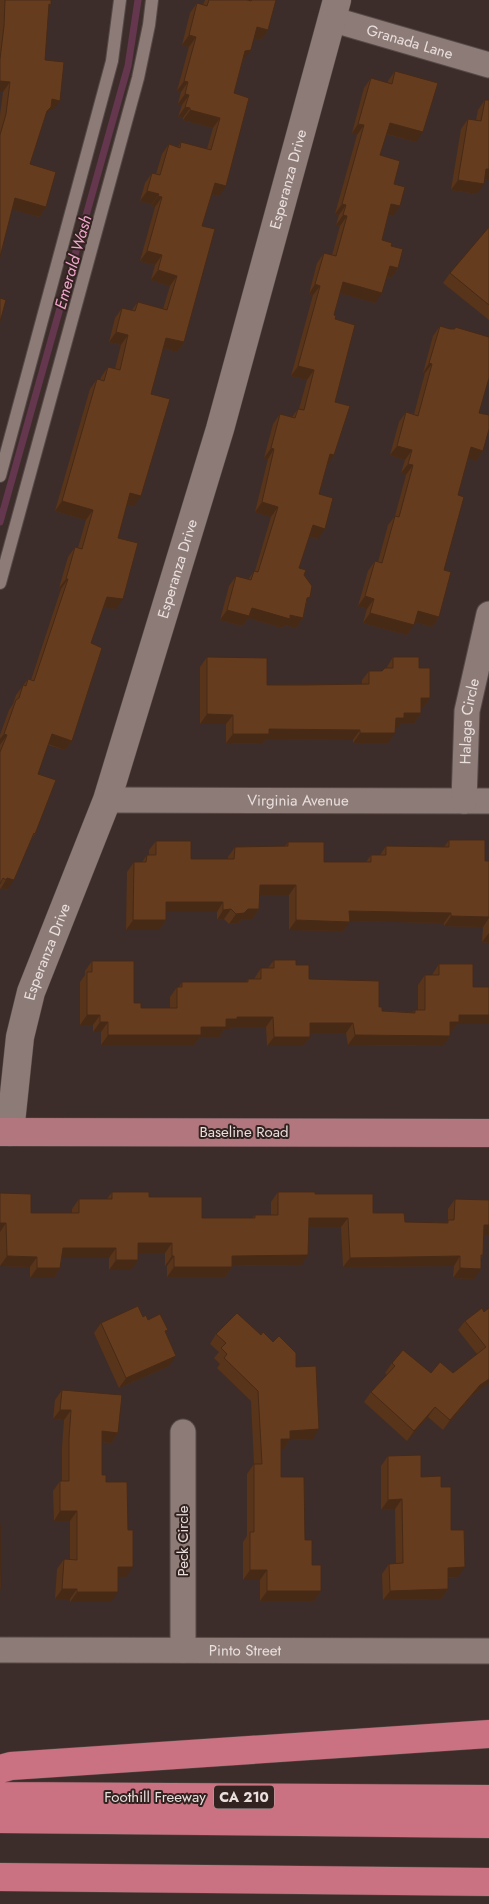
<svg xmlns="http://www.w3.org/2000/svg" width="489" height="1904" viewBox="0 0 489 1904" font-family="Jost,sans-serif">
<style>
.lines{fill:none;stroke-linecap:round;stroke-linejoin:round}
.stream{stroke:#64374f;stroke-width:7}
.service-casing{stroke:#564a48;stroke-width:14}
.minor-casing{stroke:#564a48;stroke-width:27}
.secondary-casing{stroke:#564a48;stroke-width:29}
.primary-casing{stroke:#564a48;stroke-width:29}
.motorway-casing{stroke:#564a48;stroke-width:29}
.service{stroke:#8d7b77;stroke-width:12}
.minor{stroke:#8d7b77;stroke-width:25}
.secondary{stroke:#8d7b77;stroke-width:28}
.primary{stroke:#b2767e;stroke-width:28}
.motorway{stroke:#cb7282;stroke-width:28}
.wall{fill:#58341b}
.shaded-wall{fill:#472a16}
.building{fill:#663c1f;stroke:#472a16}
.labels{text-anchor:middle;dominant-baseline:central;stroke-width:4;stroke-linejoin:round;paint-order:stroke}
.shield{fill:#322320;stroke:#b2a7a4;stroke-width:1}
.shield-label{font-size:14px;font-weight:bold;fill:#e9dfdd}
.street-label{font-size:15px;fill:#e9dfdd;stroke:#322320}
.water-label{font-size:16px;font-style:italic;fill:#f1a5cc;stroke:#322320}
</style>
<rect width="100%" height="100%" fill="#3d2d2a"/>
<g class="lines">
<path class="stream" d="M0 522 128 66 138 0"/>
<defs>
<path id="service" d="M0 476 112 61 120 0
M0 583 138 78 149 25 152 0"/>
<g id="minor">
<path id="s1" d="M331 19 489 65"/>
<path id="s2" d="M107 800 489 801"/>
<path id="s3" d="M464 801 467 711 489 614"/>
<path d="M183 1432V1650"/>
<path id="s4" d="M0 1650 489 1651"/>
</g>
<g id="secondary">
<path id="s5" d="M10 1132 20 1037 31 992 107 800 220 429 337 0"/>
</g>
<path id="primary" d="M0 1132 489 1133"/>
<path id="motorway" d="M0 1769 11 1766 489 1734
M0 1796 489 1799
M0 1819 489 1824
M0 1877 489 1882"/>
</defs>
<use href="#service" class="service-casing"/>
<use href="#minor" class="minor-casing"/>
<use href="#secondary" class="secondary-casing"/>
<use href="#primary" class="primary-casing"/>
<use href="#motorway" class="motorway-casing"/>
<use href="#service" class="service"/>
<use href="#minor" class="minor"/>
<use href="#secondary" class="secondary"/>
<use href="#primary" class="primary"/>
<use href="#motorway" class="motorway"/>
</g>
<path class="wall" d="M0 0H51L48 8 45 60 53 110H49L46 114 30 164 46 207 39 217 12 209 0 257V115L3 92H0Z
M205 0H276L268 30 261 40 254 38 244 59 243 60 234 93 219 196 212 194 202 226 184 342 177 352 163 348 151 394 134 506 127 504 118 538 116 609 103 607 91 643 72 741 65 750 48 745 38 774 35 834 31 840 7 890 1 888 0 889V735L9 710 13 704 16 695 28 679 31 680 61 589 59 588 68 557 75 547 78 548 86 520 55 511 90 389 97 379 100 380 101 377 108 367 115 369 121 345 109 342 115 318 122 308 131 311 138 302 163 309 170 286 151 280 155 265 140 261 155 207 151 206 152 204 140 201 145 183 152 173 156 174 162 154 169 144 178 147 181 142 207 149 213 128 183 120V118L178 117 182 105 178 104 181 92 177 91 189 47 182 45 190 13 197 3 203 5Z
M395 71 416 142 386 134 380 155 394 184 393 216 388 215 382 240 391 246 398 268 391 278 387 277 375 303 340 293 334 315 335 319 334 455 327 465 319 494 318 539 309 536 299 568 304 575 307 601 303 618 296 628 285 625 283 628 248 618 242 626 220 620 229 586 236 576 248 580 254 571H255L271 517 255 512 268 459 264 458 273 424 280 414 292 417 298 409H299L307 380 291 376 313 295 309 294 317 263 324 253 332 255 340 226 336 225 339 215 335 214 357 135 352 133 364 88 371 78 388 83V81Z
M485 100H489V180H484L477 194 451 190 461 129 468 119 476 120 478 110Z
M489 227V320L443 283 450 273Z
M440 326 450 329H454L455 327 479 413 483 451 476 461 468 458 458 495 444 570 439 617 432 627 415 622 407 635 363 623 367 609 358 606 368 571 375 561 378 562 388 525 395 516 406 475 401 473 405 460 390 455 399 422 406 412 414 414 425 373H423L433 336Z
M207 657 267 685 362 684V680L369 671H382L387 668V667L393 657 419 668 430 698 423 708H421V713L414 723H401L398 728H395L388 743H353V740L266 739 263 744 226 743V724H200V667Z
M449 840 485 861H489V943L482 942 483 927 444 926V923L350 921 343 931 289 930V895H259V909L252 919H242L238 923 229 924 224 919 217 920V912H166V920L159 930H126L127 872 134 862H142L147 855H149V850L156 841 191 859H228V857L235 847 285 846 288 842 324 862H366L371 855H380L386 846 444 847Z
M274 960 296 965 309 979 379 1007 382 1011 413 1012 415 1010H418V985L425 975H432L439 964 473 987 489 1024H457L452 1031H450V1036L443 1046 348 1045 346 1033H310V1037L303 1046H267L266 1027H231L230 1029H224L219 1037H200L194 1045H101V1032H93V1025H80V982L85 975V971L92 961 134 1003 141 1008H170V997L177 987H179L182 982H246L248 979H254L261 968H268Z
M112 1192 149 1197 202 1218H252L255 1215H271V1202L278 1192 315 1194 405 1222 446 1223 448 1221V1209L455 1199 489 1235H484L483 1255 481 1259 474 1279 453 1278 454 1266 343 1267 341 1227H308L301 1265 232 1266V1267L225 1277H167V1266H165V1253H138L131 1270H109V1258H62L60 1268 54 1278H30V1267L0 1266V1193L31 1213H72V1209L79 1199H107Z
M489 1308V1383L473 1395 443 1430 428 1417 407 1441 364 1402 371 1392 387 1375 385 1373 392 1363 431 1373H453L477 1354 458 1330 465 1321 484 1312Z
M143 1317 148 1320 166 1332 169 1366 119 1388 94 1333 101 1323Z
M216 1334 296 1367 313 1439 289 1440 284 1449H281V1477L305 1540 312 1565 321 1591 314 1601H260V1580H243V1542L247 1536V1474L254 1464 251 1401 217 1368 220 1364 214 1358 219 1352 210 1344Z
M62 1390 118 1433 111 1443 102 1442V1475L106 1482 126 1577H118L111 1602H70V1599H55L57 1569 64 1559 70 1560V1521H54L53 1491 60 1481H62V1448L64 1420 53 1419 55 1400Z
M388 1456 421 1477 441 1487 451 1530 458 1577 448 1578V1589L441 1599 383 1600 382 1574 389 1564H396L395 1509 381 1510V1466Z"/>
<path class="shaded-wall" d="M257 27 268 30 261 40 250 37Z
M189 35 196 37 189 47 182 45Z
M251 50 244 59 238 61 245 51Z
M0 81 10 82 3 92H0Z
M184 81 188 82 181 92 177 91Z
M185 94 189 95 182 105 178 104Z
M52 99 60 101 53 110H49L44 117Z
M185 107 190 108 183 118 178 117Z
M190 110 220 118 213 128 183 120Z
M390 123 423 132 416 142 383 133Z
M358 124 364 125 357 135 352 133Z
M486 169H489V180L479 179Z
M458 180 484 184 477 194 451 190Z
M215 183 226 186 219 196 208 193Z
M147 191 159 194 152 204 140 201Z
M158 196 162 197 155 207 151 206Z
M15 198 46 207 39 217 8 208Z
M342 204 346 205 339 215 335 214Z
M391 204 400 206 393 216 384 214Z
M343 215 347 216 340 226 336 225Z
M147 251 162 255 155 265 140 261Z
M390 266 398 268 391 278 383 275Z
M158 270 177 276 170 286 151 280Z
M343 282 382 293 375 303 336 292Z
M315 284 320 286 313 295 309 294Z
M116 332 128 335 121 345 109 342Z
M166 338 184 342 177 352 160 347Z
M429 363 432 364 425 373H423Z
M298 366 314 370 307 380 291 376Z
M397 446 412 450 405 460 390 455Z
M471 447 483 451 476 461 464 457Z
M271 448 274 449 268 459 264 458Z
M330 454 334 455 327 465 323 464Z
M408 464 413 465 406 475 401 473Z
M130 493 141 496 134 506 123 503Z
M62 501 93 510 86 520 55 511Z
M262 502 278 507 271 517 255 512Z
M313 525 325 529 318 539 306 535Z
M66 579H68L61 589 59 588Z
M365 596 374 599 367 609 358 606Z
M107 597 123 599 116 609 100 607Z
M252 608 290 615 303 618 296 628 285 625 283 628 248 618 242 626 220 620 227 610Z
M418 611 439 617 432 627 411 621Z
M370 613 414 625 407 635 363 623Z
M421 698H430L423 708H414Z
M404 713H421L414 723H401L398 728H389L396 718Z
M207 714 233 715 226 724H200Z
M269 729 360 730 353 740 266 739 263 744 226 743 233 734Z
M360 733H395L388 743H353Z
M4 734 7 735 0 745V739Z
M52 734 72 741 65 750 45 743Z
M7 878 14 880 7 890 1 888Z
M260 885H296L289 895H253Z
M166 902H223L217 912H159Z
M231 909 224 919 217 920 223 910Z
M248 909H259L252 919H242L238 923 229 924 236 914Z
M349 911 451 913 444 923 342 921Z
M451 916 489 917V918L483 927 444 926Z
M133 920H166L159 930H126Z
M296 920 350 922 343 931 289 930Z
M489 933V943L482 942Z
M87 1015H100L93 1025H80Z
M459 1015H489V1024H457L452 1031H443L450 1022Z
M237 1017H273L266 1027H231L230 1029H224L219 1037H200L194 1045H101L108 1035 201 1027 226 1019Z
M100 1022H108L101 1032H93Z
M310 1023H353L346 1033H303Z
M355 1035 450 1036 443 1046 348 1045Z
M274 1037H310L303 1046H267Z
M309 1218H348L341 1227H302Z
M0 1223H6L0 1232Z
M484 1225H489V1235H477Z
M138 1243H172L165 1253H132Z
M63 1248H116L109 1258H56Z
M308 1255 301 1265 228 1266 232 1256H235Z
M7 1256 37 1257 30 1267 0 1266Z
M172 1256H174L167 1266H165Z
M460 1256 454 1266 343 1267 350 1258Z
M116 1260H138L131 1270H109Z
M174 1267H232L225 1277H167Z
M37 1268H60L54 1278H30Z
M460 1268 481 1269 474 1279 453 1278Z
M176 1356 169 1366 119 1388 126 1378Z
M489 1379V1383L473 1395 443 1430 450 1420 480 1385Z
M435 1407 428 1417 407 1441 414 1431Z
M60 1410H71L64 1420 53 1419Z
M319 1429 313 1439 289 1440 284 1449H274L281 1439 290 1431Z
M102 1431 118 1433 111 1443 95 1441Z
M402 1499 395 1509 381 1510 388 1500Z
M60 1511H77L70 1521H54Z
M118 1567H133L126 1577H111Z
M465 1567 458 1577 441 1578 448 1568Z
M250 1570H267L260 1580H243Z
M62 1589H77L70 1599H55Z
M448 1589 441 1599 383 1600 390 1591Z
M267 1591H321L314 1601H260Z
M77 1592H118L111 1602H70Z"/>
<path class="building" d="M5 0H51V5L49 4 45 60 64 62 60 101 52 99 51 107 47 111 30 164 56 172 46 207 15 198 0 257V135L6 114 10 82 0 81V59L4 26Z
M209 0H247L251 1 252 0H276L268 30 257 27 251 50 245 51 234 93 249 98 226 186 215 183 202 226 215 229 184 342 166 338 151 394 170 399 141 496 130 493 118 538 138 543 123 599 107 597 91 643 102 648 72 741 52 734 38 774 56 780 35 834 34 833 14 880 7 878 6 880 3 878 0 884V752L7 735 4 734 16 700 19 698 23 685 26 686 28 679 34 681 68 579H66L75 547 82 549 93 510 62 501 97 379 104 381 108 367 120 370 128 335 116 332 122 308 135 311 138 302 167 310 177 276 158 270 162 255 147 251 162 197 158 196 159 194 147 191 152 173 160 175 169 144 180 148 181 142 211 150 220 118 190 110V108L185 107 189 95 185 94 188 82 184 81 196 37 189 35 197 3 207 6Z
M395 71 438 83 423 132 390 123 380 155 400 161 394 184 405 187 400 206 391 204 382 240 392 243 391 246 403 249 398 268 390 266 382 293 343 282 334 315 336 316 335 319 355 325 335 402 350 406 334 455 330 454 319 494 333 498 325 529 313 525 299 568 306 570 304 575 312 586 310 597 307 598 303 618 290 615V619L252 608 249 616 227 610 236 576 251 580 254 571 258 572 278 507 262 502 274 449 271 448 280 414 295 418 298 409 304 410 314 370 298 366 320 286 315 284 324 253 336 256 347 216 343 215 346 205 342 204 364 125 358 124 371 78 392 84Z
M485 100H489V169H486L484 184 458 180 468 119 481 121Z
M489 227V305L450 273Z
M0 298 6 300 0 322Z
M440 326 450 329H455V327L489 337V378L479 413 489 415V429L483 451 471 447 458 495 464 497 444 570 451 572 439 617 418 611 414 625 370 613 374 599 365 596 375 561 382 563 395 516 399 517 413 465 408 464 412 450 397 446 406 412 418 416 432 364 429 363Z
M207 657 267 658V685H304L369 684V671H382L385 668H393V657H419V668H430V698H421V713H404V718H396L395 733H360V730L269 729V734H233V715L207 714Z
M449 840H485V861H489V917L451 916V913L349 911 350 922 296 920V885H260L259 909H248L244 913 236 914 231 909 223 910V902H166V920H133L134 862H146L147 855H156V841H191V859H234L235 847 288 846V842H324V862H371V855H386V846L449 847Z
M274 960H296V965H309V979L379 981V1007H382V1011L415 1013V1010H425V975H439V964H473V987H489V1015H459V1022H450V1036L355 1035 353 1023H310V1037H274L273 1017H237V1019H226V1027H201V1035H108V1022H100V1015H87V972H92V961H134V1003H141V1008H177V987H182V982H248V979H261V968H274Z
M112 1192H149V1197H202V1218H255V1215H278V1192H315V1194H373V1213H404L405 1222 448 1223V1220H454L455 1199 489 1200V1225H484L483 1255H481V1269L460 1268V1256L350 1258 348 1218H309L308 1255 235 1256H232V1267H174V1256H172V1243H138V1260H116V1248H63L60 1268H37V1257L7 1256 6 1223H0V1193L31 1194V1213H79V1199H112Z
M138 1306 143 1317 146 1315 148 1320 160 1314 168 1330 165 1331 176 1356 126 1378 101 1323Z
M482 1308 484 1312 489 1308V1379L480 1385 450 1420 435 1407 414 1431 371 1392 395 1366 392 1363 403 1350 431 1373 440 1362 453 1373 486 1347 465 1321Z
M237 1313 261 1335 263 1332 273 1342 279 1336 296 1353V1367L316 1366 319 1429 290 1431V1439H281V1477H304L305 1540H312V1565H321V1591H267V1570H250V1532H254V1464H262L258 1391 224 1358 227 1354 221 1348 226 1343 216 1334Z
M62 1390 122 1395 118 1433 102 1431V1475H106V1482H127L128 1530H133V1567H118V1592H77V1589H62L64 1559 77 1560V1511H60V1481H69V1438L71 1410H60Z
M421 1455V1477L441 1476V1487H451V1530H464L465 1567 448 1568V1589L390 1591 389 1564 403 1563 402 1499 388 1500V1456Z
M0 1524 1 1589H0Z"/>
<g class="labels">
<rect class="shield" x="214" y="1785.5" width="60" height="23" rx="4"/>
<g class="shield-label">
<text x="244" y="1797">CA 210</text>
</g>
<g class="street-label">
<text stroke="none"><textPath href="#s1" startOffset="82">Granada Lane</textPath></text>
<text stroke="none"><textPath href="#s5" startOffset="995">Esperanza Drive</textPath></text>
<text stroke="none"><textPath href="#s5" startOffset="590">Esperanza Drive</textPath></text>
<text stroke="none"><textPath href="#s3" startOffset="80">Halaga Circle</textPath></text>
<text stroke="none"><textPath href="#s2" startOffset="191">Virginia Avenue</textPath></text>
<text stroke="none"><textPath href="#s5" startOffset="185">Esperanza Drive</textPath></text>
<text x="244" y="1132">Baseline Road</text>
<text transform="translate(183 1541) rotate(-90)">Peck Circle</text>
<text stroke="none"><textPath href="#s4" startOffset="245">Pinto Street</textPath></text>
<text x="155" y="1797">Foothill Freeway</text>
</g>
<g class="water-label">
<text transform="translate(73 262) rotate(-74)">Emerald Wash</text>
</g>
</g>
</svg>
